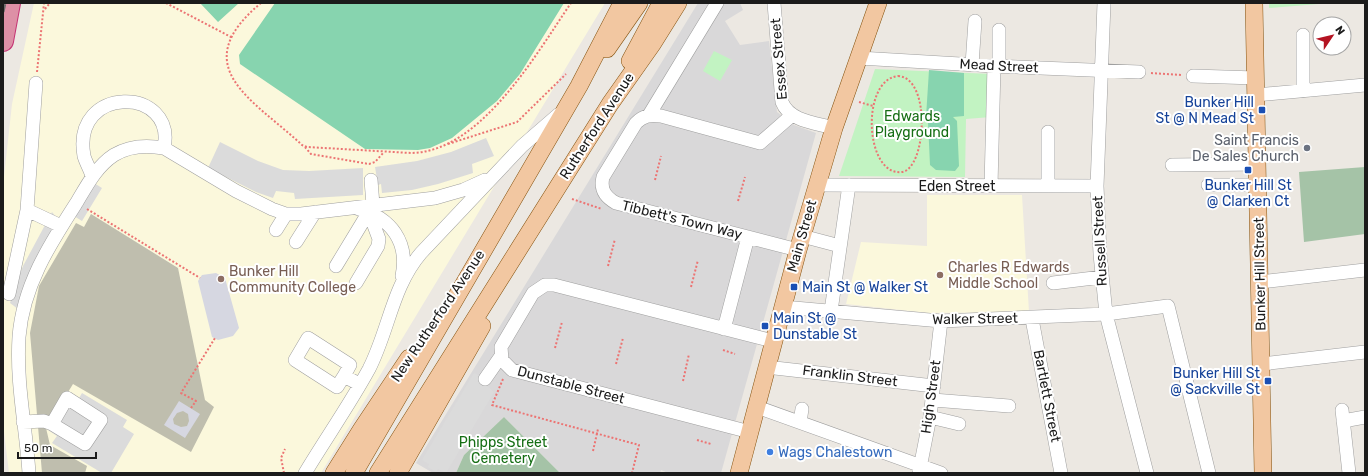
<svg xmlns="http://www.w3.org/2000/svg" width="1368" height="476" viewBox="0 0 1368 476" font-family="Rubik,sans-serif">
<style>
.residential{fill:#d9d8d9}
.education{fill:#fbf8dc}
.construction{fill:#bfbeae}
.cemetery{fill:#a5c3a7}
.park{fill:#c2f3c2}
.pitch{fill:#87d4af}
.parking{fill:#dbdbdb}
.plaza{fill:#d6d7e1;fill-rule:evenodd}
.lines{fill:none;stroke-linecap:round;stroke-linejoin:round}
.minor-casing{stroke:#9f9f9f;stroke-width:14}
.major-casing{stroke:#85520e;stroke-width:18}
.highway-casing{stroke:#c53474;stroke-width:22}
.path{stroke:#ec7473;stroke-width:2;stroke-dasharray:2 2;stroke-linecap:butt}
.minor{stroke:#fff;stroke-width:13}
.major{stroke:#f2c7a1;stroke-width:17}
.highway{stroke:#dd90a6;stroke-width:20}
.rail{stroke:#696969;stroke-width:3;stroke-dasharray:8 8;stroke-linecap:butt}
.path-bridge{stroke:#ec7473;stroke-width:2;stroke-dasharray:2 2;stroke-linecap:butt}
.transit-dot{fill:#1a4fb4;stroke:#fff;stroke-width:1.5}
.worship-dot{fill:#6b7280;stroke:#fff;stroke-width:1.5}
.education-dot{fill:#8d6e63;stroke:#fff;stroke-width:1.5}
.shop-dot{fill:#3f7fe0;stroke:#fff;stroke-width:1.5}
.labels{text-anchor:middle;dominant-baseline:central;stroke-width:4;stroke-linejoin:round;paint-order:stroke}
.street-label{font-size:14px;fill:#1b1b1b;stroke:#fff}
.transit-label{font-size:14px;fill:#164399;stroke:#fff;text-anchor:end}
.park-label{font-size:14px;fill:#166e15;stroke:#fff}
.worship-label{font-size:14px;fill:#5b616d;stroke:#fff;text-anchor:end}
.education-label{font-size:14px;fill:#785e54;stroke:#fff;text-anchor:start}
.shop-label{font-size:14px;fill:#366cbe;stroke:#fff;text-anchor:start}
</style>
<rect width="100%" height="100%" fill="#ece8e2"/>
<path class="residential" d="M698 3H740L743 10 725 21 740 45 769 41 777 112 794 125 816 133 721 473H668L661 470 660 473H560L504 417 464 455 456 473H433L416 463Z"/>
<path class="education" d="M34 3H605L321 473H9L3 423V186L12 104Z
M927 195H1022L1029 312 929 313 846 304 861 242 927 246Z"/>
<path class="construction" d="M91 214 178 268 205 400 214 407 191 452 73 384 46 428 50 445 87 466 85 473H42L30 333 39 286 76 223 84 227Z"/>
<path class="cemetery" d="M1365 167V234L1304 242 1299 172Z
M504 417 560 473H456L464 455Z"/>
<path class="park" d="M1269 3H1331L1269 8Z
M714 51 732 60 720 81 703 71Z
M875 69 992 74 991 117 966 119 965 177 839 176Z"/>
<path class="pitch" d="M200 3H239L218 22Z
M275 3H564L520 74 497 101 452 138 430 148 418 150 365 149 240 64 239 55Z
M929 70 964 73V116L953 117 957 121 959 166 955 171 936 170 930 165 928 122 933 117H926Z"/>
<path class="parking" d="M486 138 494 156 472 164 473 173 438 184 412 190 382 193 381 184 378 185 375 167 417 161 451 152Z
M220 142 258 161 283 170 309 171 363 168V195L295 199 294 193 276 191 273 198 256 192 208 168Z
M94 183 102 188 82 221 74 216Z
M52 212 59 221 18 309 10 303 17 281 23 266Z
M474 373 490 382 488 387 494 392 446 473 438 469 436 472 428 467 429 464 422 460Z
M82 393 127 420 123 427 134 434 111 473H102L52 443 57 436 48 430 69 394 78 400Z"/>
<path class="plaza" d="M216 273 225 278 239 328 233 336 218 340 212 337 198 281 202 275Z
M179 401 200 414 185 438 164 425ZM183 411 188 414 189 421 187 426 181 427 174 424 173 419 177 413Z"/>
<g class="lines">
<defs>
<path id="minor" d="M774 3 782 102C789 121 816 123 834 128
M1104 3 1097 186 1100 254 1106 314 1147 473
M1303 35V91
M859 58 994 66 1139 72
M972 65 975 21
M999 67V30
M1193 76 1256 78
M36 83 27 210 61 226
M1256 95 1365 85
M649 115 717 3
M791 116 760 143 661 116C650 115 644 115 636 123L603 177C600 189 605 197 616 203L798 250
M1172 165 1258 164
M92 176C90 169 86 163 84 156 71 84 177 86 164 148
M818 185 1097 186
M1208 185H1258
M991 186 994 66
M1048 186V132
M359 209C391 218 409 242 402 276
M276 230 286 214H301L435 198 463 190 485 180
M802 236 840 246
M296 242 315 212
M336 266 373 205 371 180
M1260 282 1365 270
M356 283 378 246 379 239 369 212
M1053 283 1102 277
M9 294 27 210
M783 307 941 321 1106 314 1168 306 1209 473
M831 311 849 185
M1032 319 1061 473
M724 329 748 237
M1262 364 1365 352
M766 367 934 386
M344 376 337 387 295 360 308 338 350 365 344 376 359 384
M485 379 501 356
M933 400 1009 406
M757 407 941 473
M1342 410 1349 473
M930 417 959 424
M1343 421 1365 417
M23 422 44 421 52 424 67 398 101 420 85 444 52 424
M800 422 802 409
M750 432 512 370 502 360 501 347 533 293 545 285H554L773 341
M29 473C26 427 16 383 19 337 23 285 50 244 77 202 87 185 97 166 114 155 130 145 147 145 164 148L236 191 272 209 286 214
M305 473C326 438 350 404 369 369 389 330 392 287 421 253L522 146 559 114
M919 473 930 417 941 321"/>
<path id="major" d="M1254 3 1263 473
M607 49 639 3
M630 61 661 3
M334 473 361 430 409 358
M354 473 579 86 622 3
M378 473 610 104 653 43 678 3
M398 473 482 326
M739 473 798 250 834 128 878 3"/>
<path id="highway" d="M3 41 10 3"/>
</defs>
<use href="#minor" class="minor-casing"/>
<use href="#major" class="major-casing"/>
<use href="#highway" class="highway-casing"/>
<path class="path" d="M166 3 231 37
M261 3C184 67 254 100 302 145L307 147 411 153C481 152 536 54 571 3
M45 9 50 3
M37 72 44 3
M1151 73 1182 75
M898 76C932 78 926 169 902 172 865 177 860 80 898 76Z
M859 102 873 106
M448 144 517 122 566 74
M305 147 311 154 369 164 375 162 384 152
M655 180 661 156
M572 199 602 209
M738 201 745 177
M87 209 200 278
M608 266 615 239
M691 287 698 260
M555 348 562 322
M723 350 735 354
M616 364 623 338
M503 379 492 405 639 445 632 473
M683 381 689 354
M191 408 196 401 181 393 215 338
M697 440 711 444
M284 473 281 458 285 449"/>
<use href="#minor" class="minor"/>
<use href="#major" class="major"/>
<use href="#highway" class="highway"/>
<path class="rail" d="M3 12 5 3"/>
<path class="path-bridge" d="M593 451 598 429"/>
</g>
<g class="transit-dot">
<rect x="1258" y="106" width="8" height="8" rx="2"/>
<rect x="1244" y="166" width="8" height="8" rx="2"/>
<rect x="790" y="283" width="8" height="8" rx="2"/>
<rect x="761" y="322" width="8" height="8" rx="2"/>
<rect x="1264" y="377" width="8" height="8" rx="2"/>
</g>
<circle class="worship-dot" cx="1307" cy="148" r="4"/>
<g class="education-dot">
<circle cx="940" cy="275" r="4"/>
<circle cx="221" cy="279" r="4"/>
</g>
<circle class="shop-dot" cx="770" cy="452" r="4"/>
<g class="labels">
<g class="street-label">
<text transform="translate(779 59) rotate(-95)">Essex Street</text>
<text transform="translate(999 66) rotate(3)">Mead Street</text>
<text transform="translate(597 126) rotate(-57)">Rutherford Avenue</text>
<text x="957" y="186">Eden Street</text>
<text transform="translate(682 220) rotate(14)">Tibbett's Town Way</text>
<text transform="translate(802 236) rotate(-74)">Main Street</text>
<text transform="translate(1100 241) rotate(-93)">Russell Street</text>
<text transform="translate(1260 274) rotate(-91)">Bunker Hill Street</text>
<text transform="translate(438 316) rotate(-56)">New Rutherford Avenue</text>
<text transform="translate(975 319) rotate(-1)">Walker Street</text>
<text transform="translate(850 376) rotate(7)">Franklin Street</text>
<text transform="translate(571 385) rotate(15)">Dunstable Street</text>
<text transform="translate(1047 396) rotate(79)">Bartlett Street</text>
<text transform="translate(931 397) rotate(-82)">High Street</text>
</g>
<g class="transit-label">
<text x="1254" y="102">Bunker Hill<tspan x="1254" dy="16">St @ N Mead St</tspan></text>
<text x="1248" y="185" text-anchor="middle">Bunker Hill St<tspan x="1248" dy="16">@ Clarken Ct</tspan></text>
<text x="802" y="287" text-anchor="start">Main St @ Walker St</text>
<text x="773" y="318" text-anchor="start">Main St @<tspan x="773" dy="16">Dunstable St</tspan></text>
<text x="1260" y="373">Bunker Hill St<tspan x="1260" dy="16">@ Sackville St</tspan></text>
</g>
<g class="park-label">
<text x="912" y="116">Edwards<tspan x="912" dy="16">Playground</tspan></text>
<text x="503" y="442">Phipps Street<tspan x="503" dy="16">Cemetery</tspan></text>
</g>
<g class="worship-label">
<text x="1299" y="140">Saint Francis<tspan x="1299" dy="16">De Sales Church</tspan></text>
</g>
<g class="education-label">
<text x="948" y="267">Charles R Edwards<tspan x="948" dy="16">Middle School</tspan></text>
<text x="229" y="271">Bunker Hill<tspan x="229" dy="16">Community College</tspan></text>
</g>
<g class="shop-label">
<text x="778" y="452">Wags Chalestown</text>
</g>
</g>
<rect width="1368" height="476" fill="none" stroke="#1b1b1b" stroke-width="8"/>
<g transform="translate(1332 36) rotate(55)"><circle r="19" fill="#ffffff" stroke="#a4a4a4"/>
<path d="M0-3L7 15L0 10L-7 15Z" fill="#b41322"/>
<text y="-6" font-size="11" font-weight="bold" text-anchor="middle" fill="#1b1b1b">N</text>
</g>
<path d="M18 452v6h78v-6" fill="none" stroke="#1b1b1b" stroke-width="2"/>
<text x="24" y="452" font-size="12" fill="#1b1b1b" stroke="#ffffff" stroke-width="3" paint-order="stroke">50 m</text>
</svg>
